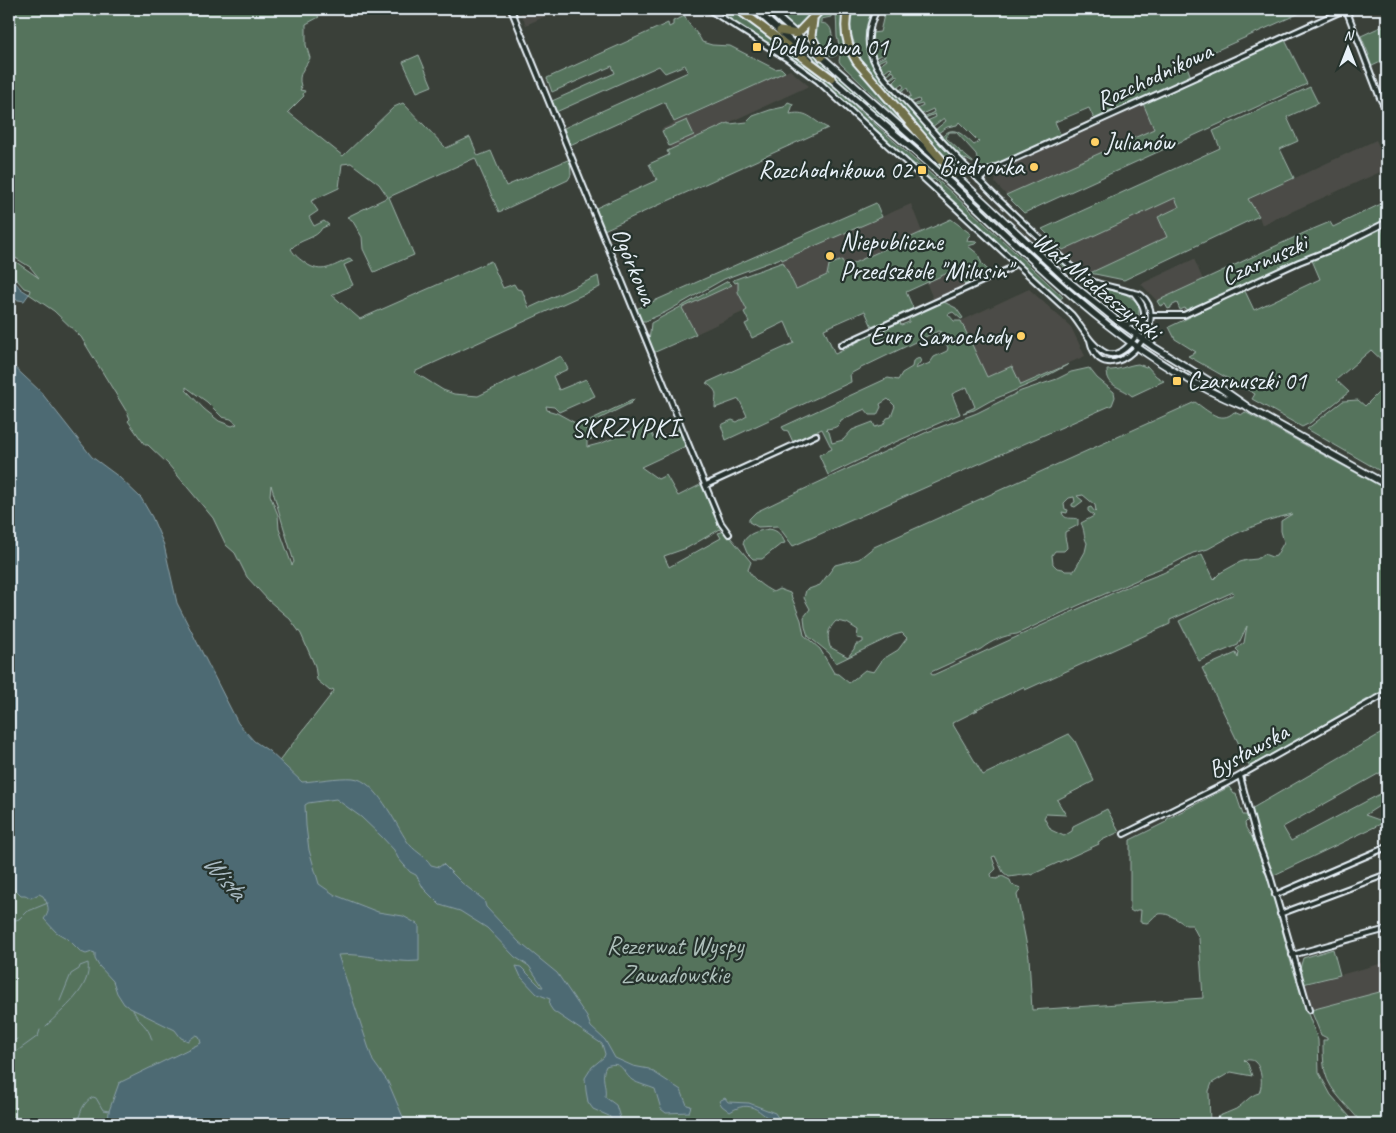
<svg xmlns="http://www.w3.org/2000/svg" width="1396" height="1133" viewBox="0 0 1396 1133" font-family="Caveat,sans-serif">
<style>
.built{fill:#4b4c46}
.green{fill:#55735c;stroke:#9eb2aa;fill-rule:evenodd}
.water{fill:#4d6a73;stroke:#8ba0a8}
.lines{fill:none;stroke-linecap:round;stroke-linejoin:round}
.stream{stroke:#8ba0a8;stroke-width:1}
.minor-casing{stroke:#e8f1f8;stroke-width:8}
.secondary-casing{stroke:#e8f1f8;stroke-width:9}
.motorway-casing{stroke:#e8f1f8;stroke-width:11}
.minor{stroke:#26332d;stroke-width:4}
.secondary{stroke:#26332d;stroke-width:5.5}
.motorway{stroke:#716f4a;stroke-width:7}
.poi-dot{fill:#ffd166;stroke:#26332d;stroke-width:2}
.labels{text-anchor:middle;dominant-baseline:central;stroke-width:4.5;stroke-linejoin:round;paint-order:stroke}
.poi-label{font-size:25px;fill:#e8f1f8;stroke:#26332d;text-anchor:start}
.street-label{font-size:25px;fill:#e8f1f8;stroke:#26332d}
.park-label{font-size:25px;fill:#adbfba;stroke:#26332d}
.neighbourhood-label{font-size:26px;letter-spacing:1px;fill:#e8f1f8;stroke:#26332d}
.water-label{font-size:26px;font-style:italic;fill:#aabbc3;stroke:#26332d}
</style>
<rect width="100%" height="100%" fill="#3a4039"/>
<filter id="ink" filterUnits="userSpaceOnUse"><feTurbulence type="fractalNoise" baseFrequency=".02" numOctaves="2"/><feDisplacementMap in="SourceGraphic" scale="10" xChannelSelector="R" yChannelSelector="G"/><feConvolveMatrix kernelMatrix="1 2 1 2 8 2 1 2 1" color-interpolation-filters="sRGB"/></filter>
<g filter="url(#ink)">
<path class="built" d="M526 9H561L526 25 520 11Z
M790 70 809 86 671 149 661 129Z
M1142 101 1154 129 1006 195 995 183 997 171 1105 122 1106 118Z
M1376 140 1387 164V169L1262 225 1259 216 1248 200Z
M1175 198 1179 207 1158 217 1167 237 1090 273 1084 271 1061 251Z
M911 204 922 232 795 289 782 260Z
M1194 259 1203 280 1157 301 1141 284Z
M952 271 966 286 934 301 926 282Z
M738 282V292L747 310 696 334 682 308Z
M1029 289 1071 327 1085 356 1020 385 987 378 961 321Z
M1387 962V990L1311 1010 1304 985Z"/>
<path class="green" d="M9 9H323L315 12 319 17 306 24V45L310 58C305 68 297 74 301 86L300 87H302L300 90 305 91 303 94 304 96 288 112 343 156 394 107 403 103 446 148 470 137 478 156 491 151 506 186 570 159 571 175 568 180 499 212 475 158 389 197 414 255 374 272 363 249 362 237 352 220 347 217 388 197 379 184 351 163 342 164 339 188 311 201 318 211 309 217 314 226 324 221 329 225 322 228C317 239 299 239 291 249 295 256 300 259 305 263 322 275 332 266 349 259L353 261 344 265 353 285 332 295 360 319 491 261 503 288 514 284 517 289 522 290 529 308 598 276 600 287 414 372 443 390 454 394 478 396 561 356 568 369 553 376 559 390 586 379 595 396 559 412 554 407 546 406 547 410 557 413 579 425 635 399 631 403 583 427 594 436 592 439 587 440V447L602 443 647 424 655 440 681 428 688 445 641 467 658 479 666 475 678 496 702 484 713 513 722 528 687 548 664 556 669 567 721 538 718 533 725 531 751 562 748 570C755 581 762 586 773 592L779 589 790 593 801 620 804 635 820 649 834 673 838 674 849 683 865 670 874 672 883 659 898 650 907 638 902 633 894 635 836 663 829 653 808 636 805 627 804 617 810 609 804 598 806 590 820 585 835 565 859 559 874 547 1195 402C1207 410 1221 425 1234 412L1241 415 1245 412 1387 490V498L1382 503 1387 514V688L1250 767 1202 668 1236 653 1238 658 1239 652 1236 649 1244 643 1247 626 1238 645 1199 661 1179 621 1234 594 1233 592 1170 620V624L1025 690 1023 687 975 710H978L952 723 983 775 1069 734 1075 741 1094 781 1057 800 1066 815 1046 814 1044 818 1051 830 1064 836 1072 831 1073 826 1107 809 1119 832 1098 842 1099 844 1031 875 1030 874 1009 877 1003 872 995 856 992 857 996 869 991 874 992 878 997 879 1002 876 1010 880 1012 885 1021 888 1017 895 1029 957 1032 1010 1203 998 1199 938 1192 925H1186C1178 921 1167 910 1156 915 1153 917 1151 921 1147 923L1140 922 1141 910H1137L1133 912 1130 910V840L1166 822 1167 819 1229 787 1234 794H1236L1243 815H1248L1249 819 1245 823 1246 828 1255 842 1265 873H1267L1289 956 1302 998 1318 1040 1319 1073 1331 1095 1356 1124H1216L1217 1117C1223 1114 1230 1112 1236 1109 1244 1104 1250 1095 1259 1093 1263 1085 1262 1068 1255 1062 1252 1059 1248 1060 1244 1060L1248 1064 1252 1076 1231 1072 1212 1083 1209 1091 1210 1124H9V834L158 916 334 691 333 689 330 691 317 680 315 666 301 634 290 619 268 600 247 577 235 553 226 545 213 518 168 464 148 445H145L128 421 130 419 128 414 81 337 54 311 29 294 30 290 24 288 9 271V257L39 278 30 267 9 254ZM186 387 207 402 222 417 231 419 237 424 232 426 219 421 204 409 186 390ZM271 485 294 562 292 565 279 529 278 515 270 495ZM1083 495 1095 505 1096 511 1095 512 1091 507 1088 508V511L1094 516 1081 523C1085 530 1083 536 1087 543L1085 552 1074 571H1065L1063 569 1057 568 1053 564 1052 555 1055 551H1064L1067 548C1067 542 1064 538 1065 532L1078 525V519C1072 517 1064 521 1062 512L1067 513 1068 510 1065 509 1064 503 1069 498 1074 497 1075 502 1072 504V506L1075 507 1083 501 1077 496ZM1292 514 1281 521V531L1284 542 1276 556 1272 557 1264 554 1257 559 1247 560 1240 562 1220 573 1214 579 1202 554 1163 573 1124 588 933 675 931 674V672L981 649C991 641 1005 635 1017 634L1077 606 1137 580 1146 574 1172 564 1193 553 1208 549 1235 534 1269 520ZM836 621 847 623 858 630 857 638 863 639V642L859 644H856L854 649 848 657 830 647C827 636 827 630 836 621Z
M721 9H731L808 65 829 83 952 193 1063 297 1059 300 939 190V184L934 179 932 180 916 164 915 165 900 154 880 133 814 74 800 63 719 13Z
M774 9H815L800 26 796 28Z
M825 9H844L842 36 849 58 910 130 841 64 839 61 841 51 837 37 836 11H832L831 17 821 19V23C832 24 831 31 833 40L827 46 829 50 836 51 837 55 832 57C811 39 809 32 825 9Z
M854 9H873C861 32 864 49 876 71L944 149 966 171 964 174 927 138 863 62C854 45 846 28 854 9Z
M888 9H1309L1186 64 1191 77 1095 121 1089 108 1055 122 1061 136 985 170 979 166 976 154 956 132H949L946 138 960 151V153L961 152 973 162V163L966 159 964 161 970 166 942 138C952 122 964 136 974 145L979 142 959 122 957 125 947 127 938 133 935 130 946 121 944 118 932 127 927 121 936 117 935 114 925 118 924 117 934 112 933 109 922 114 917 109 923 106 922 104 915 106 914 105 920 102 919 99 911 102 907 98 911 96 907 88 901 91 900 90 904 87 902 84 898 87 894 82 898 78 896 75 891 79 890 78 895 74 893 71 888 75 887 74 892 69 890 67 885 71 880 65 887 60 886 58 878 62 877 60 885 56 884 54 876 57 873 48 880 46 879 43 872 44V33L880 32 884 15Z
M685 16C688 26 698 32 702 42L712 45 730 46 775 69 781 68 785 72 674 122 665 102 570 145 564 128 688 72 685 65 665 73 659 66 556 112 552 101 615 73 612 66 552 92 547 78 668 23 669 27 673 25V21Z
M1387 24V59L1370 67 1367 57 1369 55 1361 36Z
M1284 38 1307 84 1024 213 1006 195 1154 129 1142 101Z
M799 40 957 181 955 183 804 49 797 42Z
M419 55 432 86 417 92 403 62Z
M1310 87 1318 103 1287 117 1298 141 1280 149 1294 178 1248 199 1259 216 1124 280 1090 273 1167 237 1158 217 1179 207 1175 198 1063 250 1042 229 1220 148 1213 131Z
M788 102 793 104 790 114C809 110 812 121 828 128L604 230 596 208 657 180 649 164 669 155 667 151 728 123 730 124 747 122 753 116 770 110 784 107Z
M687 120 694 135 669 146 662 131Z
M1387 201V220L1188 312 1185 308 1180 310 1177 303 1171 306V308L1168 309 1165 304 1160 306 1157 301 1306 232 1330 222 1333 227Z
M876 203 882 217 782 260 781 258 724 279 666 312 646 321H641L636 309Z
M951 219 971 234 968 237 967 241 977 242 975 244 968 246 978 254 982 264 992 274 966 286 952 271 906 292 914 310 873 329 865 311 824 329 835 354C857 345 876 327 900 322L901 325 909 322V318L913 315 942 301 956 308 963 318 961 319 953 312 948 314 954 321H961L987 377 1012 366 1021 385 1069 364 1037 381 990 401 974 410 963 413 975 407 967 387 952 394 960 414 877 450 876 452 828 475 819 455 832 449 822 429 793 442 788 431 784 430 782 427 888 378 898 380 902 373 912 367 913 361 919 358 921 361 915 369 930 363 934 357 947 351 948 348 944 338 936 335 941 332 938 331 861 368 850 374 851 382 726 440 721 425 732 420 737 422 747 416 739 399 715 408C715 395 720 392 706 383L794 343 785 322 752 338 745 324 749 322 744 312 747 310 738 292V282L735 283 733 280 783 262 796 289 827 275 829 265 842 260 845 267ZM888 399 895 406 891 417 887 418 883 425 875 427 873 422 852 430 843 440 832 443 829 432 826 429C834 428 838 428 841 420L865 409 870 415H877L881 407 880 404Z
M1381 227 1387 239V365L1371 350 1336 380 1349 392 1310 423 1302 427 1252 399 1255 394 1188 356 1196 352 1175 339 1169 327 1190 317 1189 316 1244 289 1254 310 1320 279 1311 258 1340 248Z
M1062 262C1070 269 1077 278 1086 282 1100 289 1150 292 1137 318L1130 320 1117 313 1060 264Z
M728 281 732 285 682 308 696 334 653 353 649 342 651 323Z
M1138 364 1146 367 1147 366 1156 376 1164 381 1132 396C1121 386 1107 388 1107 370 1118 371 1127 365 1138 364Z
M1089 368 1097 378 1114 392 1115 397 1112 405 793 546 778 526 758 527 749 522V519L756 512 785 498 927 432 977 413 1021 391 1057 379 1071 372Z
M1387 384V475L1307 429 1343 401 1358 400 1365 406Z
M769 529C778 530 782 536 785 543L781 544 762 559H753L747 553 743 543C748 532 759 531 769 529Z
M1387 730V769L1283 827 1291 841 1380 794 1383 795 1387 794V801L1365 815 1385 822 1272 876 1251 809Z
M1333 949 1340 975 1303 984 1299 972 1303 958Z
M1387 990V1124H1362C1350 1107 1330 1093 1325 1072 1323 1062 1323 1051 1323 1040H1327V1038L1321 1035 1311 1010Z"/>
<path class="water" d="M9 275 21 289 29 294 24 301 13 299 9 297Z
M9 362 40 391 92 457 119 477 141 498 152 517 164 545 177 603 238 723 254 741 269 751 302 782C318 781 336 777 353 778 376 780 395 823 407 841 413 851 425 855 431 865L439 867 443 864 462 883 484 900 486 907 519 942 557 973 587 1017 591 1027 605 1040 615 1058 633 1066 649 1069 681 1090 687 1105 691 1106 689 1112 666 1113 661 1109 655 1089C648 1086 638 1084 632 1080 622 1072 623 1060 606 1066 600 1077 607 1085 605 1097L616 1105 622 1124H615L609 1116 593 1109 588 1102 586 1091 585 1078 592 1067 604 1057 605 1054 602 1044 553 1011 549 1005 550 999 537 994 521 977 516 966 521 967 541 987H543L529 966 515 957 487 928 460 911 440 905 424 889 416 875 410 872 398 858 394 850 382 837 361 817 336 799 308 803 305 805 306 826 309 850 319 884 335 895 378 912 403 916 419 925V961C392 964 365 952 338 955L373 1061 388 1082 406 1124H108L109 1111 119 1083 201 1043 199 1036 196 1035 188 1041 181 1038 175 1030 130 1008 124 1004 117 993 113 981 99 966 95 959V953L92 952 86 954 81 952 68 939 56 932 44 919C51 911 48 904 43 896L39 894 31 898 25 895H21L9 883Z
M725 1098 728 1102 749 1103 767 1110 775 1113 782 1124C764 1124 757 1094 730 1112L722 1106 719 1101Z"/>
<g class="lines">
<path class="stream" d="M9 922 19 919 26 912 48 903
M133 1010C139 1024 148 1024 152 1040
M46 1026C62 1010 92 988 88 963L80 966 79 969 71 974 60 1001
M9 1044 17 1039
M9 1057 38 1036 40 1030
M78 1124C79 1114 83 1102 93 1097L96 1098 103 1110 109 1111"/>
<defs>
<path id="minor" d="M511 9 699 470 721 523 729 534
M708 9 786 58 818 81 1072 315C1082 327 1091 346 1106 353 1123 361 1145 329 1144 313 1144 305 1139 300 1134 293
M877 9C869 25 865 42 873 59 881 78 900 94 913 109 964 168 1021 223 1080 274 1095 286 1113 286 1130 292 1134 293 1138 293 1141 295 1177 325 1102 399 1090 340
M1346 9 1380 98 1387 111
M979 180 990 170 1346 9
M1151 315H1184L1299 262 1335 248 1387 222
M1122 324H1133L1144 320
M841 345 1009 269 1015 263
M706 485 816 435
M1240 776 1257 840 1270 875 1309 1010
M1124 834 1225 784 1387 693
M1275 895 1387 847
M1280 914 1387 874
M1292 955 1387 929"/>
<path id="secondary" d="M755 9 810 59
M768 9 938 160
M828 76C871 115 917 151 959 191 1045 271 1130 360 1241 405
M951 171 1068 281 1120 323 1154 347 1219 387 1252 410 1387 485"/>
<path id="motorway" d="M738 9 831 78
M848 9C843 28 846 45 857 62L954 174
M813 20 811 36 822 57
M780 31 797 34 821 9"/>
</defs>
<use href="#minor" class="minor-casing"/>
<use href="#secondary" class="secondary-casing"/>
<use href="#motorway" class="motorway-casing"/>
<use href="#minor" class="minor"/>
<use href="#secondary" class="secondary"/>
<use href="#motorway" class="motorway"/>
</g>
</g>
<g class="poi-dot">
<rect x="752" y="42" width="10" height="10" rx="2.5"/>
<circle cx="1095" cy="142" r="5"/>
<circle cx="1034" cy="167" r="5"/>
<rect x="917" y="165" width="10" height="10" rx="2.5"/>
<circle cx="830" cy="256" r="5"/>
<circle cx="1021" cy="336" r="5"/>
<rect x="1172" y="376" width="10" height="10" rx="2.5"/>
</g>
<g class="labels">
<g class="poi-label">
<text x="767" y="47">Podbiałowa 01</text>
<text x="1105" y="142">Julianów</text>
<text x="1024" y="167" text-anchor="end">Biedronka</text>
<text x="912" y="170" text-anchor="end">Rozchodnikowa 02</text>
<text x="840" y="242">Niepubliczne<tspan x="840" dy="29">Przedszkole "Milusin"</tspan></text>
<text x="1011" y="336" text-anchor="end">Euro Samochody</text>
<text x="1187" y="381">Czarnuszki 01</text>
</g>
<g class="street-label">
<text transform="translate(1154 76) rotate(-25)">Rozchodnikowa</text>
<text transform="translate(1264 260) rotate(-24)">Czarnuszki</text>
<text transform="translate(634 266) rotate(67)">Ogórkowa</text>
<text transform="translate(1097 286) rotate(39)">Wał Miedzeszyński</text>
<text transform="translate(1248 751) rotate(-29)">Bysławska</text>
</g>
<g class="park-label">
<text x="675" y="946">Rezerwat Wyspy<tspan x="675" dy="29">Zawadowskie</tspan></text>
</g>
<g class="neighbourhood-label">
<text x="625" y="427">SKRZYPKI</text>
</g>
<g class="water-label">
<text transform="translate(225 877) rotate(49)">Wisła</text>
</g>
</g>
<rect width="1396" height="1133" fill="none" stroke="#26332d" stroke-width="30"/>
<rect x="15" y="15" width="1366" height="1103" fill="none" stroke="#e8f1f8" stroke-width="2" filter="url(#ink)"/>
<g transform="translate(1348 48)" stroke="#26332d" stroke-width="4" paint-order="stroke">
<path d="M0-4L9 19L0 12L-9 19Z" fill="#e8f1f8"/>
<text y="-8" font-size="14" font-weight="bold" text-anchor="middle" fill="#e8f1f8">N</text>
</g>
</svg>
